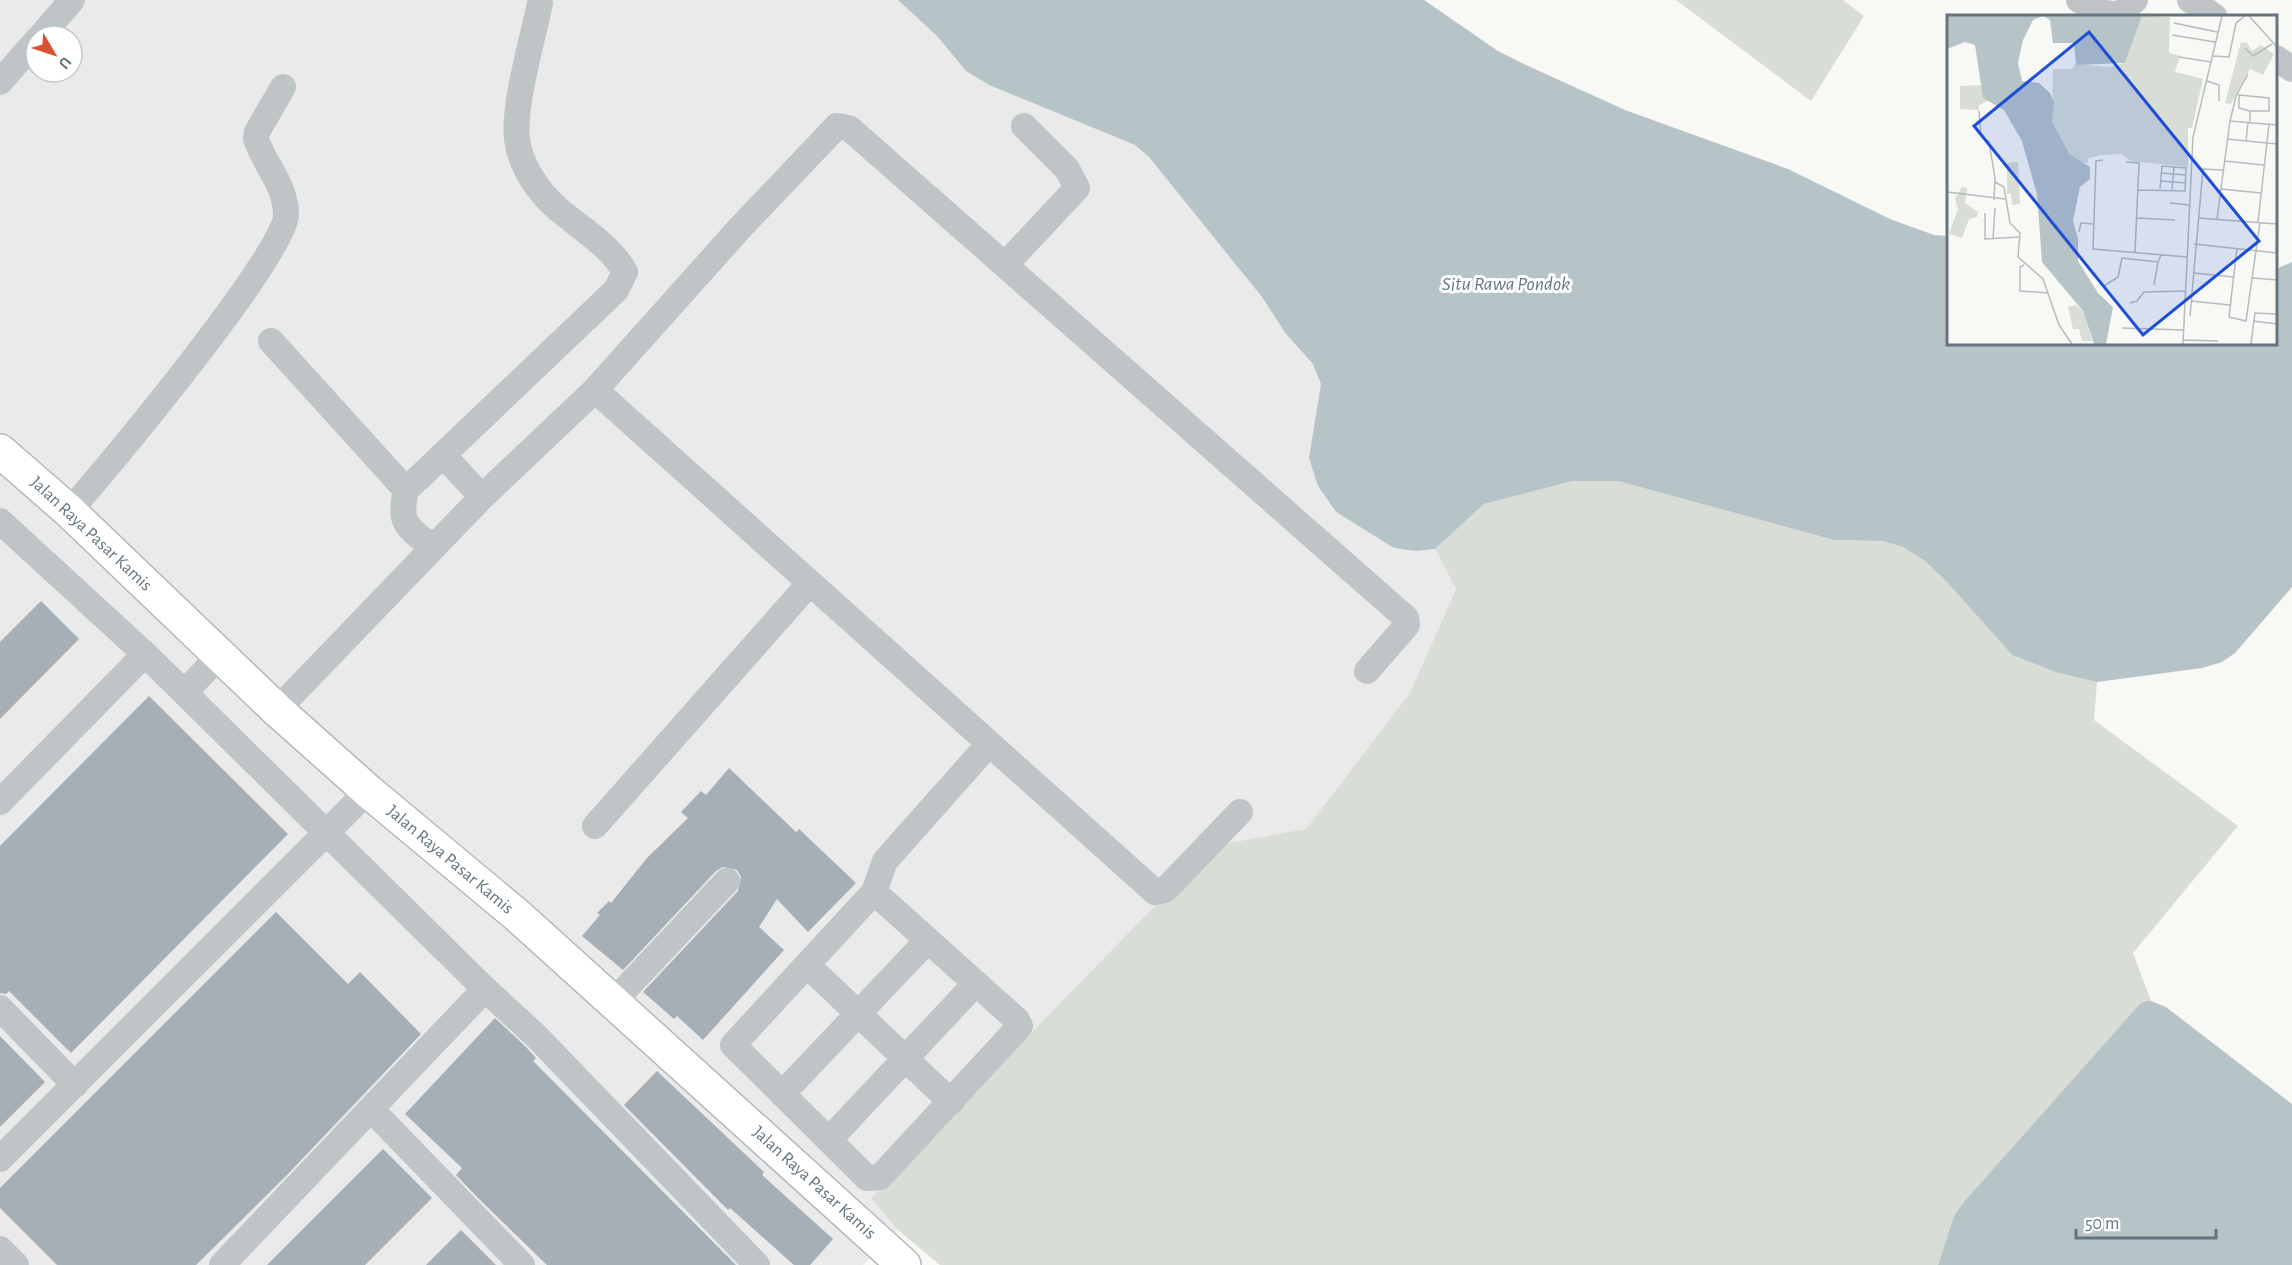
<svg xmlns="http://www.w3.org/2000/svg" width="2292" height="1265" viewBox="0 0 2292 1265" font-family="'Alegreya Sans',sans-serif">
<style>
.built{fill:#e9eae9;fill-rule:evenodd}
.green{fill:#d8ddd5}
.water{fill:#b7c4c7}
.building{fill:#a6afb5}
.lines{fill:none;stroke-linecap:round;stroke-linejoin:round}
.major-casing{stroke:#b3b8bc;stroke-width:36}
.minor{stroke:#bfc4c7;stroke-width:26}
.major{stroke:#fff;stroke-width:33}
.labels{text-anchor:middle;dominant-baseline:central;stroke-width:6;stroke-linejoin:round;paint-order:stroke}
.street-label{font-size:18px;fill:#64757f;stroke:#fff}
.water-label{font-size:20px;font-style:italic;fill:#647a80;stroke:#fff}
.inset-road{fill:none;stroke:#b4bcbf;stroke-width:1.5}
.view{fill:#1d4ed8;fill-opacity:0.15;stroke:#1d4ed8;stroke-width:3}
.inset-edge{fill:none;stroke:#64757f;stroke-width:3}
</style>
<rect width="100%" height="100%" fill="#f8f8f5"/>
<path class="built" d="M0 0H898L937 36 966 71 989 85 1135 145 1149 157 1196 213 1262 297 1286 334 1313 364 1321 384 1319 400 1336 512 1394 548 1416 551 1435 549 1456 589 1410 693 1306 829 1213 847 872 1198 898 1230 863 1265H0ZM36 36H72V72H36Z"/>
<path class="green" d="M1676 0H1843L1864 16 1811 101Z
M1597 479 1618 481 1834 540 1882 541 1903 547 1925 561 1947 582 2012 655 2058 673 2097 682 2094 720 2238 826 2133 953 2151 1001H2146L1963 1203 1954 1216 1938 1265H940L898 1230 871 1198 1213 846 1306 829 1410 693 1456 589 1435 549 1484 504 1573 481Z"/>
<path class="water" d="M898 0H1424L1498 51 1526 65 1625 110 1788 169 1890 219 1934 235 1948 236V344H2276V269L2292 262V587L2235 653 2222 662 2202 668 2097 682 2058 673 2012 655 1947 582 1925 561 1903 547 1882 541 1834 540 1618 481H1573L1484 504 1435 549 1416 551 1394 548 1336 512 1318 486 1309 458 1321 384 1313 364 1286 334 1262 297 1149 157 1135 145 989 85 966 71 937 36Z
M2146 1001H2151L2166 1007 2292 1104V1265H1938L1954 1216 1963 1203 2139 1005Z"/>
<path class="building" d="M41 601 79 639 0 719V642Z
M149 696 288 834 71 1053 9 991 6 994 0 993V846Z
M729 768 796 832 799 829 856 883 808 932 777 899 759 927 784 950 703 1040 677 1016 674 1019 643 992 738 891 741 877 737 870 723 867 716 871 623 970 582 936 600 915 597 913 609 901 611 903 647 858 688 818 681 812 701 791 706 795Z
M276 912 348 984 360 972 421 1034 287 1175 196 1265H57L0 1208V1188Z
M495 1018 526 1047 536 1058 533 1061 736 1265H547L479 1199 456 1175 462 1168 405 1114Z
M0 1036 45 1082 0 1127Z
M657 1071 764 1172 762 1175 833 1239 810 1265H794L730 1208 728 1210 624 1105Z
M383 1149 432 1198 365 1265H267Z
M461 1230 496 1265H426Z"/>
<g class="lines">
<defs>
<path id="major" d="M0 451 69 511 277 710 368 791 518 916 904 1265"/>
</defs>
<use href="#major" class="major-casing"/>
<path class="minor" d="M2079 0 2100 12 2119 15 2135 0
M2190 0 2214 16
M41 36 72 0
M2276 58 2292 69
M0 82 36 41
M1005 265 1077 188 1067 169 1024 126
M271 341 406 490
M595 390 1155 892 1165 890 1240 812
M443 455 482 497
M69 511C104 473 287 252 286 215 286 185 265 166 256 139L257 132 283 87
M0 521 145 654 485 989 536 1036 757 1265
M432 547C407 526 398 525 406 490L616 290 625 272C612 247 579 227 558 209 538 192 520 165 517 139 513 105 533 38 540 3
M185 692 220 655
M277 710 482 497 595 390 739 229 837 126 849 128 1406 618 1407 625 1367 671
M0 802 145 654
M595 826 809 584
M874 892 1017 1020 1020 1026 880 1177 867 1178 733 1045 874 892 885 861 989 744
M807 965 951 1102
M614 1001 727 881
M0 1008 75 1085
M782 1094 927 941
M371 1109 522 1265
M829 1140 976 983
M0 1159 368 791
M0 1249 16 1265
M222 1265 485 989"/>
<use href="#major" class="major"/>
</g>
<g class="labels">
<g class="street-label">
<text transform="translate(91 534) rotate(43)">Jalan Raya Pasar Kamis</text>
<text transform="translate(450 860) rotate(40)">Jalan Raya Pasar Kamis</text>
<text transform="translate(814 1183) rotate(42)">Jalan Raya Pasar Kamis</text>
</g>
<g class="water-label">
<text x="1506" y="284">Situ Rawa Pondok</text>
</g>
</g>
<g transform="translate(1947 15)">
<rect width="330" height="330" fill="#f8f8f5"/>
<path d="M195 1 223 2 222 38 233 41 228 57 256 64 245 113H241V152L184 146 175 139 155 140 142 143 140 148 133 147 120 137 105 106 106 54H125L128 49 161 52 178 48ZM294 27 300 28 305 36 314 30 327 39 316 60 303 54 284 89 278 88ZM34 70 41 86 32 90V95L13 94V71ZM71 147 73 189 65 190 64 179H60V148ZM15 172 20 173 18 188 31 197 30 202 22 204 15 223 2 219 11 194 8 184ZM129 290 137 298 145 326H135L132 314H126L121 292Z" fill="#d8ddd5"/>
<path d="M0 1H195L178 48 129 50 127 28H106L103 5 96 1 86 5 76 25 71 48 75 66 92 68 103 78 107 88 105 106 122 139 143 152V164L133 172 126 206 131 223V246L151 278 166 292 159 329H147L136 296 95 247 90 179 75 126 57 95 36 83 28 30 18 27 0 34Z" fill="#b7c4c7"/>
<path class="inset-road" d="M302 1 330 32M227 8 270 17M225 20 268 27M298 33 306 41 325 29M266 41 282 42 289 8 298 1M232 42 264 47M260 66 272 70V86M292 79V93L303 96M292 80 322 83V96H303V107M32 96 34 121 42 127 48 163 47 185M283 106 289 81 301 59M280 124 330 129M299 126 301 107M156 145 149 146 146 234 240 242M277 146 317 150M179 147 192 148 188 237M214 158 239 160M214 166 239 168M48 167 57 172 63 208 73 218 71 242 96 264 112 310 125 329M274 174 314 178M191 175 238 176 239 153 215 151 213 174M225 175 227 152M0 177 58 184M223 188 242 190M38 198V224L73 222M190 203 228 205M251 203 330 209M270 204 283 106 330 110M311 207 322 109M132 217 134 208 146 209M46 224 48 193M247 229 330 238M290 233 282 302 299 306 313 207M329 237 330 217M77 250 73 252V276L101 278M246 258 287 262M306 263 330 265M207 270 211 247M157 271 171 262 175 243 211 247 214 240M244 286 283 290M183 288 190 286 197 277 238 276M243 301 256 154 276 155M306 306 330 309M175 313 236 315M236 325 271 326M236 329 246 122 275 1M304 329 308 298 330 299"/>
<path class="view" d="M142 17 312 226 196 320 27 111Z"/>
<rect width="330" height="330" class="inset-edge"/>
</g>
<g transform="translate(54 54) rotate(129)"><circle r="28" fill="#ffffff" stroke="#c1c8cc" stroke-width="1.5"/>
<path d="M0-4.5L10 22L0 15L-10 22Z" fill="#db5233"/>
<text y="-9" font-size="16" font-weight="bold" text-anchor="middle" fill="#64757f">U</text>
</g>
<path d="M2076 1229v9h140v-9" fill="none" stroke="#64757f" stroke-width="3"/>
<text x="2085" y="1229" font-size="18" fill="#64757f" stroke="#ffffff" stroke-width="4.5" paint-order="stroke">50 m</text>
</svg>
